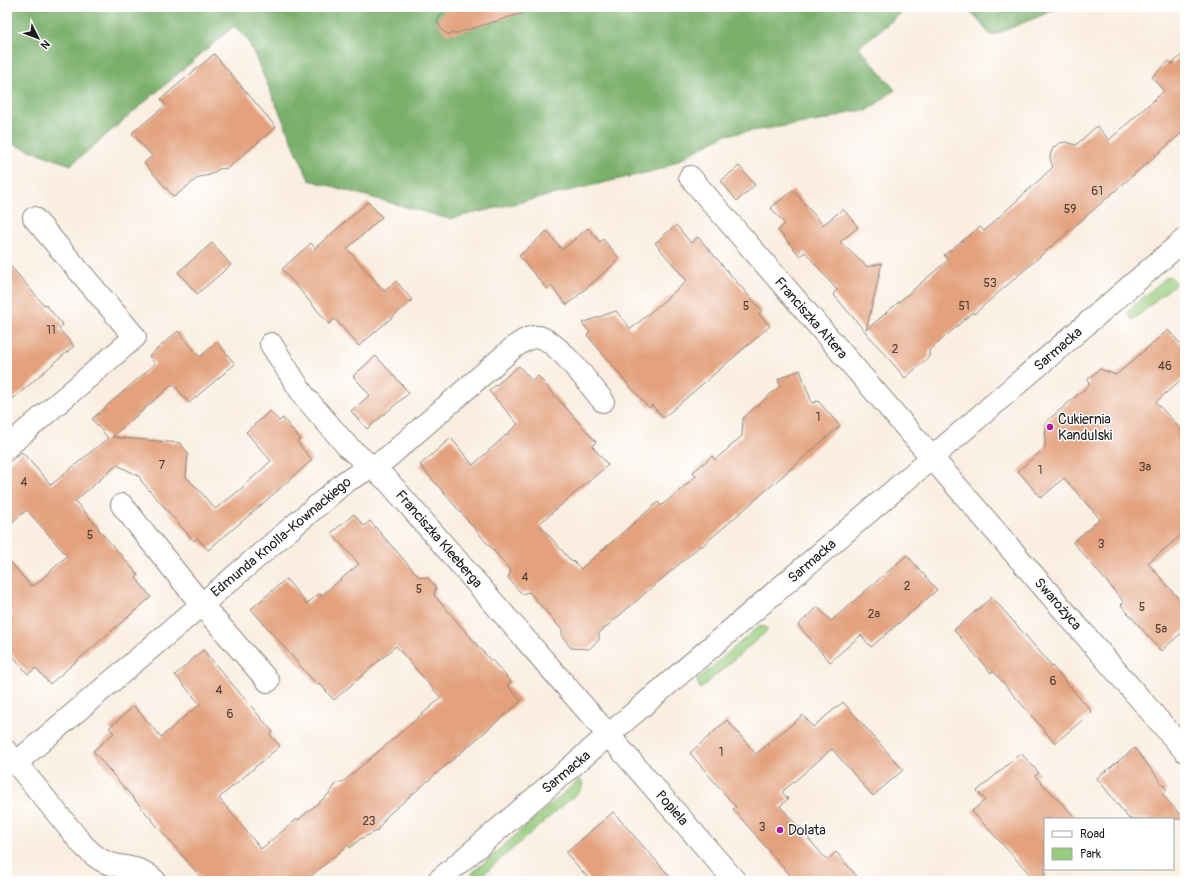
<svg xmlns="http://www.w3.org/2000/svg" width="1192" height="888" viewBox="0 0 1192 888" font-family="Pangolin,sans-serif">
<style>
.green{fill:#98cc7d;stroke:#5a744c}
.forest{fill:#7ab06c;stroke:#4b6644}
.building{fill:#e3a17d}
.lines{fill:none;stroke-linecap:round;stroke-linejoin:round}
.minor-casing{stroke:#8a857e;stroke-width:24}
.minor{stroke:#fff;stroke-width:22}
.poi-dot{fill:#b5179e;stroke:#fff;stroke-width:1.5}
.labels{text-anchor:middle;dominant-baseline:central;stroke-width:3;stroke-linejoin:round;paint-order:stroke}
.number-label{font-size:12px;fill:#4e3d34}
.street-label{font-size:14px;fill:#1c1c1c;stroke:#fff}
.poi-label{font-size:14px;fill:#1c1c1c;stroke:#fff;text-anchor:start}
</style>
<rect width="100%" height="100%" fill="#fff"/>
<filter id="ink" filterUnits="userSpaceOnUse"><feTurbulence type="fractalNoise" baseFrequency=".025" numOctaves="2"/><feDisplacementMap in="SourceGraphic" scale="8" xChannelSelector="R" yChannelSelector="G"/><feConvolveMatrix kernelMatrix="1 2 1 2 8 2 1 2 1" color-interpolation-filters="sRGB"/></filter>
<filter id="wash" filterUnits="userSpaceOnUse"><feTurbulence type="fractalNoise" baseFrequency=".012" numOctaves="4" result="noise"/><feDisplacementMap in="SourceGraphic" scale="16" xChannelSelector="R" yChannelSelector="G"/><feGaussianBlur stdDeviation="0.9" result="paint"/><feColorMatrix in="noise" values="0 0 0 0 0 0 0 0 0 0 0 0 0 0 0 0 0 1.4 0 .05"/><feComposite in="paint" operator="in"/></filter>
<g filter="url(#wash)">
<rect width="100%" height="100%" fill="#f9eee0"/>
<path class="green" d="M1168 276 1171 277 1176 283 1133 320 1128 315 1129 310Z
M759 626 766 627 768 630 700 689 697 680Z
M580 779 583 783 581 790 475 881H471L470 875Z"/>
<path class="forest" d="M7 7H909L859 47 895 90 867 111H853L826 120 725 135 662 169 449 219 309 180 248 40 234 26 71 165 7 142Z
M961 7H1062L991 36 968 8Z"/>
<g id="blocks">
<path class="building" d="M447 7H523V13L457 33 447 34 442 30 437 21Z
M1185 52V130L974 314 973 312 929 351V357L905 378 833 294 837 290 805 252 800 256 778 230 785 224 771 208 793 190 823 225 843 209 858 227 840 242 867 267 882 263 866 330 948 260 944 255 980 227 984 231 1053 167 1050 158 1051 152 1054 147 1060 143 1066 142 1076 145 1097 126 1109 140 1164 91 1152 77 1169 61 1172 64Z
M214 54 276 127 228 168 219 169 210 175 199 177 174 197 144 163 152 156 132 133 166 105 161 99Z
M739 166 755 185 737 201 721 181Z
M368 202 382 217 347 249 384 291 396 281 412 300 359 346 335 319 329 324 282 269 311 243 315 248Z
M676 225 691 243 698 237 762 311 759 314 770 326 663 418 652 405 649 408 626 382 587 335 590 332 582 323 616 311 631 329 687 281 655 243Z
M588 228 600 242 603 239 620 259 567 305 551 286 547 289 519 256 547 231 562 250Z
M212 243 231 265 197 294 178 272Z
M7 262 44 305 45 304 63 325 59 329 74 346 7 404Z
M1168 330 1185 349V376L1156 402 1185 434V532L1148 563 1185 606V630L1161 651 1121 605 1124 602 1073 542 1100 519 1064 478 1041 498 1018 471 1045 448 1046 422 1089 385 1088 379 1100 369 1116 375Z
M178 331 200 357 217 342 235 364 189 403 173 384 112 437 180 443 188 453 186 477 199 490 215 509 235 494 271 461 246 432 270 411 279 421 283 418 300 439 297 442 312 460 252 513 208 550 197 538 194 541 142 482 139 476 117 465 75 501 99 528 98 529 138 575 136 578 151 597 50 684 36 668 28 674 7 649V558L31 586 33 585 34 586 67 556 27 510 7 526V464L22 452 51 485 108 438 92 419 155 364 149 356Z
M376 356 409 393 367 429 351 411 370 395 353 376Z
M519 366 532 381 538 376 596 442 592 446 608 465 539 524 572 562 573 561 581 569 658 502 661 506 679 491 696 476 693 472 712 456 715 460 742 436 743 418 780 386 778 379 800 370 812 403 818 401 840 426 701 547 700 546 599 633V640L589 649 571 648 562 636V630L529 592 522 594 508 578 511 571 420 465 451 438 473 465 518 424 489 391Z
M354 514 364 526 370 521 419 577 428 578 436 587 434 595 491 661 492 660 511 682 507 685 521 701 387 816 377 831 360 839 350 848 348 845 305 881H204L93 751 114 733 109 728 134 706 161 737 200 704 175 675 203 650 273 732 270 735 280 746 219 798 261 849 297 819 298 820 330 793 336 784 344 781 441 698 396 646 334 700 319 683 317 685 251 609 286 579 307 604 318 594 321 596 359 564 331 533Z
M907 555 937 590 871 647 861 635 830 662 798 625 818 607 831 621Z
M992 597 1092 712 1055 743 993 671 991 673 954 630Z
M843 702 903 770 873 796 832 749 782 792 788 799 780 806 827 860 836 852 861 881H795L733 809 736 807 690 753 727 720 756 754 803 715 813 727Z
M1135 748 1167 790 1162 794 1184 819H1129L1097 778Z
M1021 753 1039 773 1035 776 1077 819H1045V881H1036L972 811 985 800 977 791Z
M613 812 674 881H591L566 853Z"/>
</g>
</g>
<g filter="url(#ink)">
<use href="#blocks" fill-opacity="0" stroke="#8a857e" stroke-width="1"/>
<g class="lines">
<defs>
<path id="minor" d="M690 177 1185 751
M271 344 304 396 348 447 388 481 735 881
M7 447 135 337 34 218
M122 505 201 604 268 681
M7 752 83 845C89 851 95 857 103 861 123 870 139 864 155 881
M16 763 345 482 387 458 513 348C520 343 529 336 538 337 556 339 591 386 603 401
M438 881 885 498 1185 239"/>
</defs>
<use href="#minor" class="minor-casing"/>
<use href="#minor" class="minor"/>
</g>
</g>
<g class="poi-dot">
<circle cx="1050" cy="427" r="4"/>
<circle cx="780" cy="830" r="4"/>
</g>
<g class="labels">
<g class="number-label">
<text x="1097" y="191">61</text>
<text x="1070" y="209">59</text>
<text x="990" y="283">53</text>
<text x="746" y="306">5</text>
<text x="964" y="306">51</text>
<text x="51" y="330">11</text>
<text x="895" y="349">2</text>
<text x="1165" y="366">46</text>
<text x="818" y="417">1</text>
<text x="162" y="465">7</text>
<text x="1145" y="467">3a</text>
<text x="1040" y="470">1</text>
<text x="24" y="482">4</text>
<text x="90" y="535">5</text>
<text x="1101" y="544">3</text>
<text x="525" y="577">4</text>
<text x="907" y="586">2</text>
<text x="419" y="589">5</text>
<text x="1142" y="607">5</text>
<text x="874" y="614">2a</text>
<text x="1161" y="629">5a</text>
<text x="1053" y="681">6</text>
<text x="219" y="690">4</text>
<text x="230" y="714">6</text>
<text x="721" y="752">1</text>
<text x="369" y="821">23</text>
<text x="762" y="827">3</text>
</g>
<g class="street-label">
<text transform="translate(811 318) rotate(49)">Franciszka Altera</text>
<text transform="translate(1058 349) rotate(-41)">Sarmacka</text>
<text transform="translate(281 537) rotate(-40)">Edmunda Knolla-Kownackiego</text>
<text transform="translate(439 539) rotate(49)">Franciszka Kleeberga</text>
<text transform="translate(812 561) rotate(-41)">Sarmacka</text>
<text transform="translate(1058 604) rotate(49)">Swarożyca</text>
<text transform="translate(566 772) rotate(-40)">Sarmacka</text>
<text transform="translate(672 808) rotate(49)">Popiela</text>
</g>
<g class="poi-label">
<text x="1058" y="419">Cukiernia<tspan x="1058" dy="16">Kandulski</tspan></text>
<text x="788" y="830">Dolata</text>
</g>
</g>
<rect width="1192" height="888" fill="none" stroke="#fff" stroke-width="24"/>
<rect x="1044" y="818" width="130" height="52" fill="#ffffff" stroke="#a4a4a4"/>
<rect x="1052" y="831" width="20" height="6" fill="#ffffff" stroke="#a4a4a4"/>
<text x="1080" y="838" font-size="12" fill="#1c1c1c">Road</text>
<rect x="1052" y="848" width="20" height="12" fill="#98cc7d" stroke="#a4a4a4"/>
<text x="1080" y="858" font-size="12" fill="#1c1c1c">Park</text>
<g transform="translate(38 38) rotate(132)" stroke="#ffffff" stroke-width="3" paint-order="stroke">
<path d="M0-3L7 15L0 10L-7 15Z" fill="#1c1c1c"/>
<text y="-6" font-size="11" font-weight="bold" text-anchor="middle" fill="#1c1c1c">N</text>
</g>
</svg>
